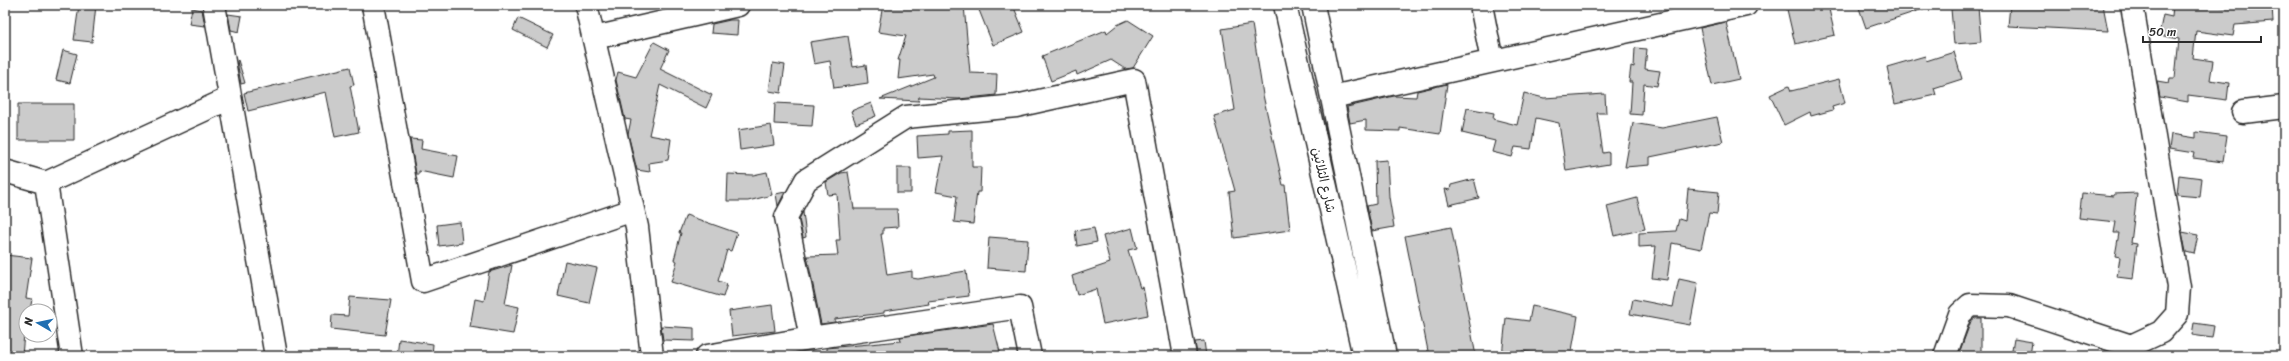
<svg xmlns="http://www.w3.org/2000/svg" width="2289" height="361" viewBox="0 0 2289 361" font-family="Sriracha,'Playpen Sans Arabic',sans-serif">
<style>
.building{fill:#cbcbcb;stroke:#2b2b2b}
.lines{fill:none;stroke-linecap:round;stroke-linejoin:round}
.minor-casing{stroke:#2b2b2b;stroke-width:25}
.minor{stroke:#fff;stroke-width:22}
.labels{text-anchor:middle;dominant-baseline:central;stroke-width:3;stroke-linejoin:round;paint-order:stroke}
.street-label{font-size:13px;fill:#2b2b2b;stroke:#fff}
</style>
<rect width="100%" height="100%" fill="#fff"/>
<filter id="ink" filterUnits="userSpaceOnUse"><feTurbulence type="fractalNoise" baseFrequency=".025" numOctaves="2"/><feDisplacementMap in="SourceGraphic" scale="8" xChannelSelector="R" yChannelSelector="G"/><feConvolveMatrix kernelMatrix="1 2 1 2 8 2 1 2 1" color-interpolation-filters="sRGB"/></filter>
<g filter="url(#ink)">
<path class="building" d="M79 5H96L92 42 74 40Z
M883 5H964L970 73 997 74 996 95 959 99 919 97 918 101 880 99 934 77 933 74 898 79 900 60H898L906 36 878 32Z
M977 5H1013L1024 32 993 45Z
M1786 5H1828L1835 35 1795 44Z
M1858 5H1928L1929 7 1866 28Z
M2010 5H2103L2108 31 2008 26Z
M2173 5H2210L2236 9V5H2272L2273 22 2235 25 2233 36 2196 31 2193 58 2213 61 2210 80 2229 83 2227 100 2188 95V102L2160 97 2157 81 2169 83 2170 78H2175L2179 39 2159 35 2163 15 2172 17Z
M1978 7 1981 42 1954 44 1951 9Z
M192 8 202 10 205 26 189 24Z
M228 14 242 16 239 32 231 30Z
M518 18 553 35 547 47 513 30Z
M730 20H738L737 35 711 33 712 24Z
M1128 20 1153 36 1133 68 1125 69 1111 60 1077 75 1076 71 1051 81 1042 56 1106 30 1107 33 1117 25Z
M1726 22 1739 79 1712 85 1700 28Z
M1252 24 1263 95 1283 185H1285L1290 230 1234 238 1229 192 1235 191 1214 116 1235 110 1222 29Z
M848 36 853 67 866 65 868 83 834 88 830 61 814 64 810 42Z
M654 42 669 50 660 69 712 95 706 108 660 85 649 135 671 139 668 160 649 163 650 172 637 170 628 134 631 120 625 119 616 80 618 72 636 77Z
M1635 48 1647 49 1645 69 1660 71 1657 86 1644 84 1642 115 1630 114 1632 82H1629L1631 66 1634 67Z
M63 50 77 54 70 83 56 80Z
M1954 52 1962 79 1934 88 1936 95 1895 104 1887 67 1925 56 1926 61Z
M238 60 245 83 241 84 237 61Z
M773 63 785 65 781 93 769 91Z
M350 67 354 85 350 86 359 132 335 137 326 92 248 111 244 93Z
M1839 79 1845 103 1832 107 1833 110 1811 116 1810 112 1784 125 1770 95 1789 86 1791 91Z
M1447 84 1440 134 1400 128V131L1366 130V120L1350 123 1347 107 1394 96 1416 97 1417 91Z
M1524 93 1544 98 1605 94 1606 113H1597L1603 153 1609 152V164L1566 171 1559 123 1536 118 1531 149 1515 147 1512 157 1492 152 1495 141 1462 133 1467 108 1494 113 1493 119 1517 125Z
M775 103 814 105 812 126 774 124Z
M871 103 876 116 856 124 851 111Z
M18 104H74V140H18Z
M1717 117 1723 142 1650 157V165L1625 167 1633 123 1662 128Z
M771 125 774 145 740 150 738 130Z
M972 130V167H981L980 192H977L973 224 954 222 957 196 936 192 943 156 918 158 917 136 948 134V131Z
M2196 132 2227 136 2223 162 2193 158 2194 153 2169 149 2171 134 2196 138Z
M410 139 422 140 421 149 458 156 454 178 419 171V174H416Z
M1387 160 1389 197 1394 227 1372 231 1367 206 1376 204 1375 161Z
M897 168H911V193H897Z
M767 172 772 195 748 201H727L728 174 753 175Z
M848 172 854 209H897L898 227 883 228V234H881L887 275 912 271V278L918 279 966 271 969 296 928 301 929 304 884 311V313L835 319V322L821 324 807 256 838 255 836 240H840L837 194 828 195 826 182 841 173Z
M2179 175 2202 178 2200 197 2177 195Z
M1474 179 1479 198 1449 205 1445 189 1450 190 1451 185Z
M1688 189 1719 192 1717 214 1709 213 1701 249 1672 243 1667 280 1652 278 1656 246 1639 247V233L1676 231 1679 219 1685 221Z
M785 192 778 206 776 194Z
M2082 193 2114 196V194L2137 193 2131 243 2137 244 2133 279 2117 277 2120 257 2115 256 2119 233H2114L2116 222 2079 218Z
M1637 198 1645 229 1614 236 1607 206Z
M803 212 806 237 803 238 799 219Z
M686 215 737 233 731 251 727 250 718 281 727 284 723 297 671 282 677 261 674 260 681 233H679Z
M460 222 462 243 439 246 437 225Z
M1451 227 1476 356H1429L1405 236Z
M1094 228 1097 242 1077 246 1075 231Z
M1132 228 1137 248 1128 250 1140 288 1143 287 1148 315 1103 324 1096 289 1077 295 1072 276 1110 263 1103 236Z
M2182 232 2198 235 2194 254 2186 252Z
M989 237 1028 240 1026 271 987 268Z
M5 255 32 258 26 298 32 299 30 311H26L22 356H5L7 327H5Z
M565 261 597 268 589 303 558 296Z
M512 265 505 304 519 307 513 334 470 327 475 299 484 301 489 272Z
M1679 279 1698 283 1690 325 1630 314 1633 299 1673 307Z
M350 297 391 300 385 335 331 329 332 315 348 316Z
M772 305 775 331 732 336 729 311Z
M1532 306 1578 316 1571 356H1555L1522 351 1521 356H1502L1506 318 1529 321Z
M1975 318H1981V356H1958L1971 321Z
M2194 323 2214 326 2212 338 2192 335Z
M993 324 1001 356H827V348L901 341 900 337Z
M661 326 694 328V341L663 340Z
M399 339 433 344 432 356H397Z
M2014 339 2032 342 2030 356H2011Z
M1204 341 1206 356H1197L1195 342Z"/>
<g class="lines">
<defs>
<path id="minor" d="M214 5 276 356
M373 5 423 281 633 210
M586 5 637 227 652 356
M1285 5 1364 356
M1313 5 1385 356
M1481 5 1492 61
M594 38 738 5
M1332 97 1746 5
M2243 112 2284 107
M5 171 46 183 230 98
M46 183 72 356
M811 338 1020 307 1030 356
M707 356 811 338 786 217 806 180 906 117 1016 106 1134 80 1185 356
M1945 356 1960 314 1970 305 2009 306 2131 346 2161 332 2177 314 2179 287 2132 5"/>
</defs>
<use href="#minor" class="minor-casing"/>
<use href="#minor" class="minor"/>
</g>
</g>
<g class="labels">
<g class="street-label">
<text transform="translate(1324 180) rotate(77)">شارع الثلاثين</text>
</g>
</g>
<rect width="2289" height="361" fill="none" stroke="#fff" stroke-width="20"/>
<rect x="10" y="10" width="2269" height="341" fill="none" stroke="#2b2b2b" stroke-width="1.5" filter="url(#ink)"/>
<g transform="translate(38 323) rotate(279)"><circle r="19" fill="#ffffff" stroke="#aaaaaa"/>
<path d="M0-3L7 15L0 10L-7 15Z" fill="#1f6fb2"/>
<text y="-6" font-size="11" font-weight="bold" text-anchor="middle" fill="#2b2b2b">N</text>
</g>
<path d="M2143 36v6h118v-6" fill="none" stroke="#2b2b2b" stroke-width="2"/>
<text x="2149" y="36" font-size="12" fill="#2b2b2b" stroke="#ffffff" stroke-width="3" paint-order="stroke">50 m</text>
</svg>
